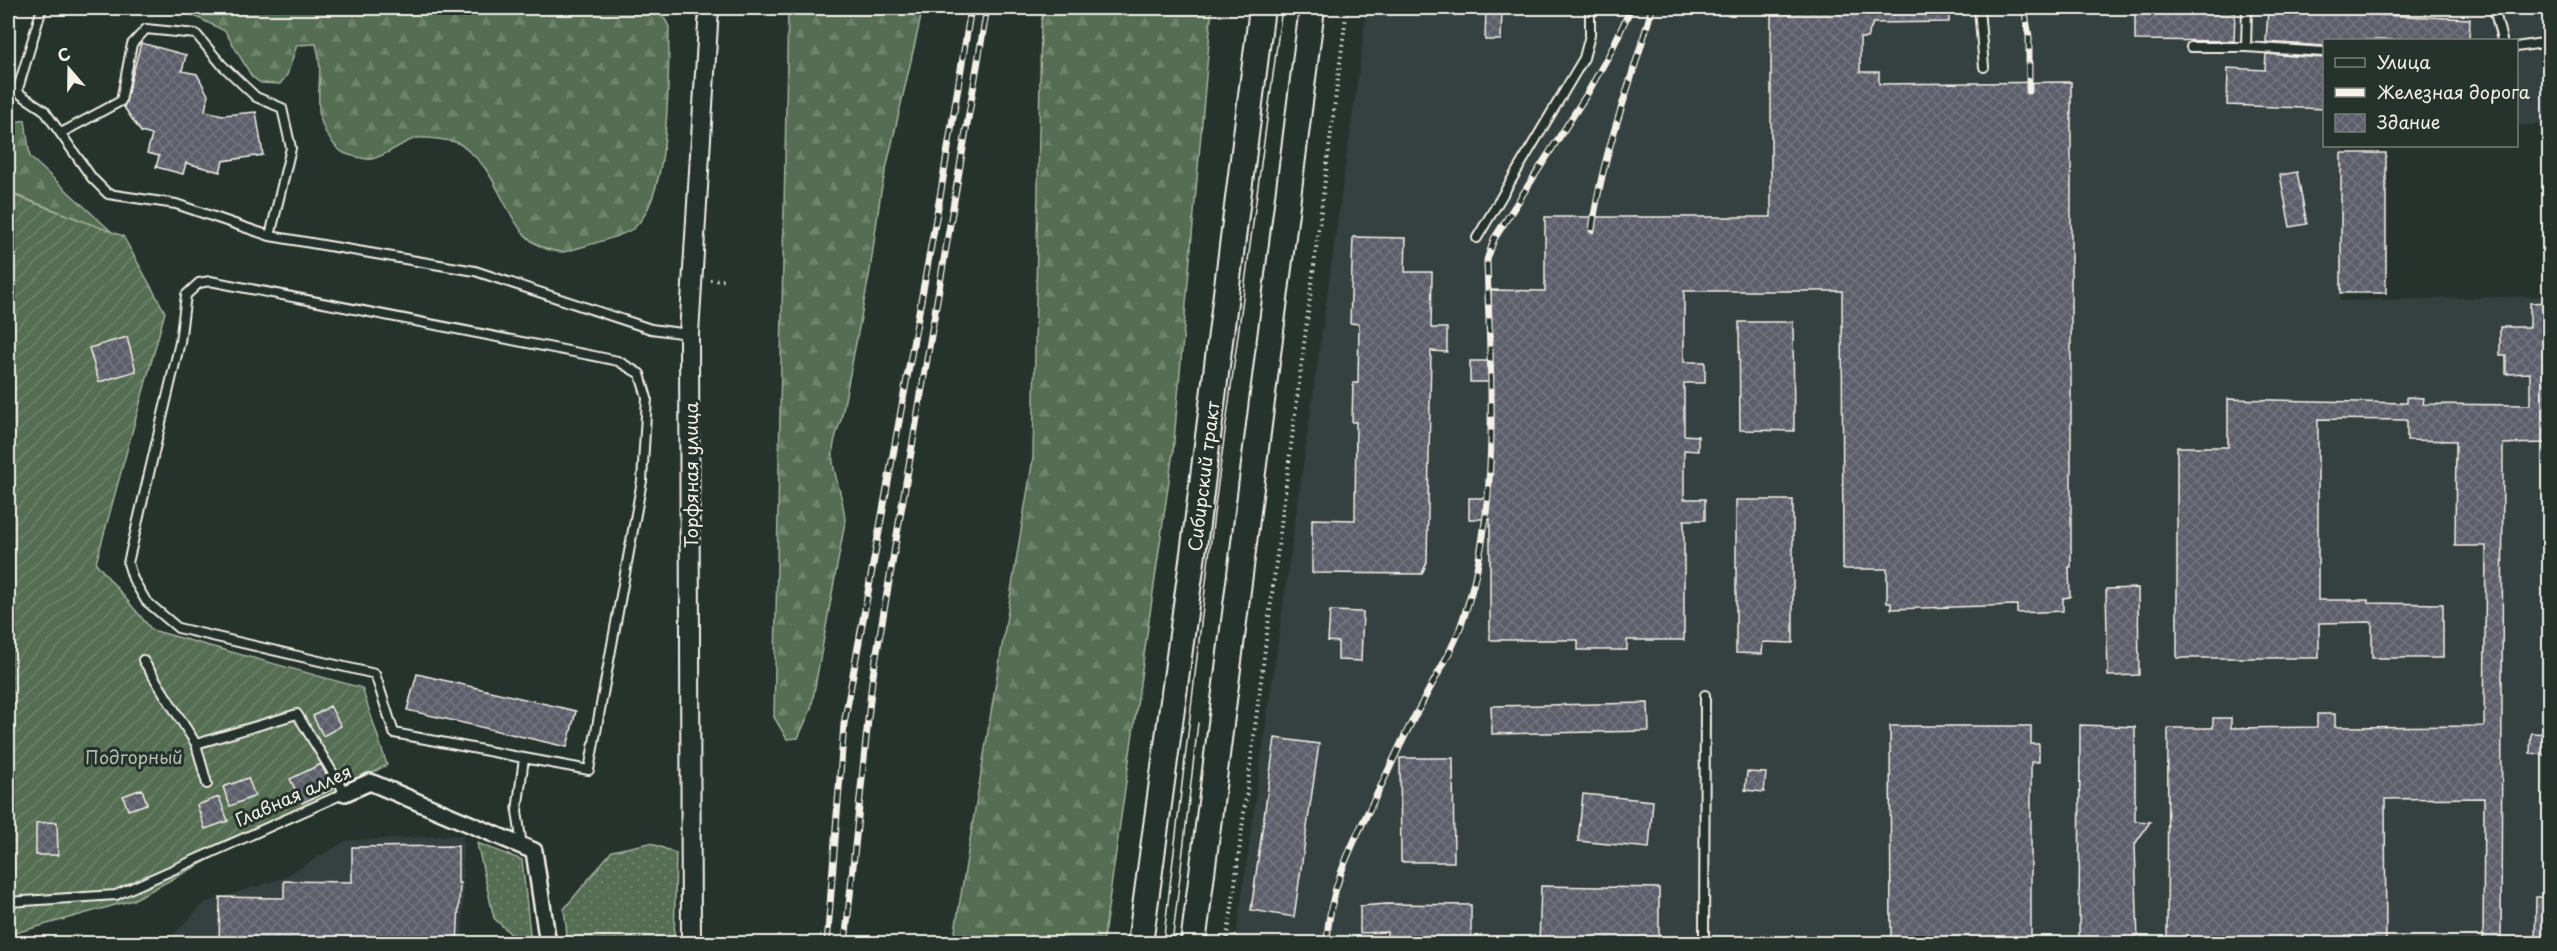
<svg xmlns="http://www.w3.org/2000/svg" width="2557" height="951" viewBox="0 0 2557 951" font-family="'Playpen Sans',sans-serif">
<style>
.built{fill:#364040}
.grass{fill:url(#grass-dots);stroke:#a4b09e;stroke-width:1.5}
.forest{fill:url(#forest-firs);stroke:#a4b09e;stroke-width:1.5}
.garden{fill:url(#garden-furrows);stroke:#a4b09e;stroke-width:1.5}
.building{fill:url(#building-cross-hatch);stroke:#f4f1e8;stroke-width:1.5}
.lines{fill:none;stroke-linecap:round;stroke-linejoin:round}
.service-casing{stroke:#f4f1e8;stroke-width:12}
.minor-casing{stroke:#f4f1e8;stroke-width:20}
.tertiary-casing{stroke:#f4f1e8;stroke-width:22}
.primary-casing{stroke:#f4f1e8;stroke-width:28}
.path{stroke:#f4f1e8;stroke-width:4;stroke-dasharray:1.5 4.5;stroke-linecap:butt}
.service{stroke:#26332d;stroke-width:8}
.minor{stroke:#26332d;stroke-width:15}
.tertiary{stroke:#26332d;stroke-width:18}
.primary{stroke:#26332d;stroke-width:24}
.tram{stroke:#f4f1e8;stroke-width:1.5}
.rail-casing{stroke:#f4f1e8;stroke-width:7}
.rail{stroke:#26332d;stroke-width:4.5;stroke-dasharray:14;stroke-linecap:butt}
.labels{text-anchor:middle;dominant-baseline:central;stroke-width:6;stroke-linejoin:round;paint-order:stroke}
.street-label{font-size:18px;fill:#f4f1e8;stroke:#26332d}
.park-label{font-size:18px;fill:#b4bdac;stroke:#26332d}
</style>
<defs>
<pattern id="grass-dots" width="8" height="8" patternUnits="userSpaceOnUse" patternTransform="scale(1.5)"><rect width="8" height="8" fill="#556e53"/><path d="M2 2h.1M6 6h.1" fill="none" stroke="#6e836c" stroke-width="1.8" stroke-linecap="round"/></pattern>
<pattern id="forest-firs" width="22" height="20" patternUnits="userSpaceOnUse" patternTransform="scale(1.5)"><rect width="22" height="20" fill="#556e53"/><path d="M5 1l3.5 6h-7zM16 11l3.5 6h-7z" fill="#6e836c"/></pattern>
<pattern id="garden-furrows" width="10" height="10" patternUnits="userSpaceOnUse" patternTransform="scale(1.5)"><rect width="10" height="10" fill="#556e53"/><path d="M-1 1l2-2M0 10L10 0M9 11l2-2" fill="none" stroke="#6e836c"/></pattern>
<pattern id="building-cross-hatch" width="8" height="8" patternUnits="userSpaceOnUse" patternTransform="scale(1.5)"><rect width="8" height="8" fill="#5c5e6b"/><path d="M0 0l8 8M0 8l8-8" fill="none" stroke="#747680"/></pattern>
</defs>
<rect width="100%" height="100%" fill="#26332d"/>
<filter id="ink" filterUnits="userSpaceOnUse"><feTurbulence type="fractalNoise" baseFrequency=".0167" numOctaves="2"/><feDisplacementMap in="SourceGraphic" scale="12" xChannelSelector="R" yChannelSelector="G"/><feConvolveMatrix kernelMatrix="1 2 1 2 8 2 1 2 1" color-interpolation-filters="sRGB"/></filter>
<g filter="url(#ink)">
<path class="built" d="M1366 8H2549V125H2517L2516 40H2324V146H2344L2340 301 2549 296V943L1235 944 1363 42Z
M463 835V943L165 944 204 903 283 878 346 841Z"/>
<path class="grass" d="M477 843 522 860 531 943H520L494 918Z
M650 843 676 853 674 943H568L564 909 612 851Z"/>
<path class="forest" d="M178 8H637C653 10 663 11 669 27 668 76 672 193 634 228 623 237 580 247 564 252 507 250 508 184 472 154 468 151 463 145 458 143 452 140 423 137 417 138 401 142 387 156 371 159 366 160 359 157 353 156 348 155 341 152 337 148 304 113 328 84 316 44L297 45 287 75 280 84 261 83 252 77 225 31Z
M788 8H923L881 191 870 271 841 420C836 433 831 448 833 462 836 484 844 498 845 522L811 709 798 738 787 739 774 717Z
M1044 8H1212L1173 452 1103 943H953L1033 458 1041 24Z
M25 120 30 157 113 233 8 192V124Z"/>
<path class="garden" d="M8 193 123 236 165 312 96 563 152 630 362 688 387 765 133 900 8 935Z"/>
<path class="building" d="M1486 8H1502L1501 40H1485Z
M1771 8H1949V22L1873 23 1867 38H1860V72H1879V84L2071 82V567H2069L2070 597 2063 598V611L2017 613V605L1891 609V603H1887V569H1843L1842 291H1684V362H1705V383H1684V435L1698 436V451L1684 450V499H1705V520H1684V640H1627V650H1578V640H1490V519H1469V498H1490L1491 382H1470V361H1491V290L1545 291V217H1771Z
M2135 10 2235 11 2234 41 2135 40Z
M2268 10 2470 19 2469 40H2325V46L2266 42Z
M141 43 186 55 182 71 197 74 208 95 205 111 223 115 256 112 263 155 223 161 220 172 186 163 183 174 156 167 159 156 147 153 152 135 141 132 124 107Z
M2266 54 2325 58V109L2227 105 2228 68 2265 70Z
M2341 153H2386V293H2341Z
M2297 172 2307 224 2290 227 2280 175Z
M1353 237 1406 238 1405 272H1432L1431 328H1447V352L1431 351 1427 562 1422 574 1312 573V519L1355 520 1356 422H1352L1353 383H1358L1359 324 1350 323Z
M2550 302V443L2503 444 2501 944H2483L2484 798 2385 799 2386 944H2167L2168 728H2213V718H2231V728L2317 727V714H2335V727L2484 726 2486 546H2455L2456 441 2407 440V420L2318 419V600H2368V603L2443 604V658H2372V622L2319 623V658H2177V447H2228V399L2407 403V397L2424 398 2423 404 2530 405V373L2506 374V356H2500V327H2530V303Z
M1739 322H1793L1794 431 1740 430Z
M127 337 136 371 99 382 89 348Z
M1736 500H1793V643L1763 642 1762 654 1736 653Z
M2138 588 2139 675 2108 676 2106 589Z
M1330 611 1363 612 1361 661 1338 660V642L1328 641Z
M417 674 576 711 567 747 407 710Z
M1648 703 1649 731 1492 734 1491 706Z
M330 706 341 726 323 736 313 716Z
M2080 725 2135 727V821L2150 822 2135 844 2138 944H2079Z
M1890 726H2031V744H2039V762H2031V944H1891Z
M2531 733 2550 734V756L2530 753Z
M1275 738 1319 744 1294 917 1251 910Z
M1400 758H1453L1454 862H1401Z
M321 764 333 789 302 803 290 779Z
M1747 772 1766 773 1764 792 1745 790Z
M248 778 255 796 230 806 223 787Z
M142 789 147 804 128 810 123 796Z
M1583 794 1653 801 1649 848 1578 841Z
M219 797 228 821 205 829 197 805Z
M57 822 58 855H36V823Z
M458 846V883H460L457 944H219L220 897 284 898V881L352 882V847Z
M1541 886 1659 888V944H1539Z
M2536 897H2550V944H2535Z
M1387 904 1471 905V944H1387V932L1360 933V906Z"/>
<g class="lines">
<defs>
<path id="service" d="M1979 8 1984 67
M2494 8 2502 40
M2191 47H2246L2324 52
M2246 47 2247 8
M2516 47 2550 42
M8 86 44 110 92 178 108 194 176 204 270 236
M17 92 42 8
M61 133 121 101 132 44 146 29 196 34 222 65 256 97 282 108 291 148 270 236 475 271 651 329 688 334
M1477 238 1584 58 1590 35V8
M143 660 196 744 207 784
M522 846 517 811 524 758 589 770 642 481 647 398 640 374 618 361 594 356 210 281 199 283 186 295 180 342 128 563 133 579 146 601 178 628 375 674 394 733 524 758
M8 902 116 895 345 793 297 714 196 744
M1704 944 1705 695"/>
<path id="minor" d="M345 793 370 782 534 851 548 944"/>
<path id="tertiary" d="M691 944 689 334 709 8"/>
<path id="primary" d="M1140 944 1197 524 1262 8
M1193 944 1312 8"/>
</defs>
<use href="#service" class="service-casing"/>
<use href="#minor" class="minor-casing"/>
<use href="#tertiary" class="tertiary-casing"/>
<use href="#primary" class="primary-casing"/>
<path class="path" d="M710 280H724
M1226 944 1232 907 1347 8"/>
<use href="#service" class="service"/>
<use href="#minor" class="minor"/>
<use href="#tertiary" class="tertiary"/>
<use href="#primary" class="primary"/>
<path class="tram" d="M1163 944 1215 506 1282 8
M1172 944 1198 723"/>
<defs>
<path id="rail" d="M2024 8 2029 36V91
M1592 230C1602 153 1632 82 1652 8
M827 944 844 724 941 191 971 8
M845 944 872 681 987 8
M1327 944C1328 886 1356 837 1381 786 1394 759 1406 731 1421 705 1434 679 1450 656 1460 628 1503 510 1490 383 1487 260L1494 239 1587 94 1611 51 1631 8"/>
</defs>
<use href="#rail" class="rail-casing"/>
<use href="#rail" class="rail"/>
</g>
</g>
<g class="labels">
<g class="street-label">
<text transform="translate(690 475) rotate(-90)">Торфяная улица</text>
<text transform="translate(1203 476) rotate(-83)">Сибирский тракт</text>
<text transform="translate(293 795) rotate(-24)">Главная аллея</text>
</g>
<g class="park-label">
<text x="134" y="756">Подгорный</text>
</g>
</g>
<rect width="2557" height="951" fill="none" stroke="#26332d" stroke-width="30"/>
<rect x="15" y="15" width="2527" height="921" fill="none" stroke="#f4f1e8" stroke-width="2" filter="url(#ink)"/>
<rect x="2323" y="39" width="195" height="108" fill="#26332d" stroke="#787f78" stroke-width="1.5"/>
<rect x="2335" y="58" width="30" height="9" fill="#26332d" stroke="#787f78" stroke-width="1.5"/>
<text x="2377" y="69" font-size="18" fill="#f4f1e8">Улица</text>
<rect x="2335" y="88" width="30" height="9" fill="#f4f1e8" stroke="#787f78" stroke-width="1.5"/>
<text x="2377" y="99" font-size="18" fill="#f4f1e8">Железная дорога</text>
<rect x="2335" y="114" width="30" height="18" fill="url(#building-cross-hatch)" stroke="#787f78" stroke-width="1.5"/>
<text x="2377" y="129" font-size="18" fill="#f4f1e8">Здание</text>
<g transform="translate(69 69) rotate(340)" stroke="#26332d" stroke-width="4.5" paint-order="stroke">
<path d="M0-4.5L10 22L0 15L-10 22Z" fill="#f4f1e8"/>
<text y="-9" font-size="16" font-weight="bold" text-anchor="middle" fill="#f4f1e8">С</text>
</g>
</svg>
